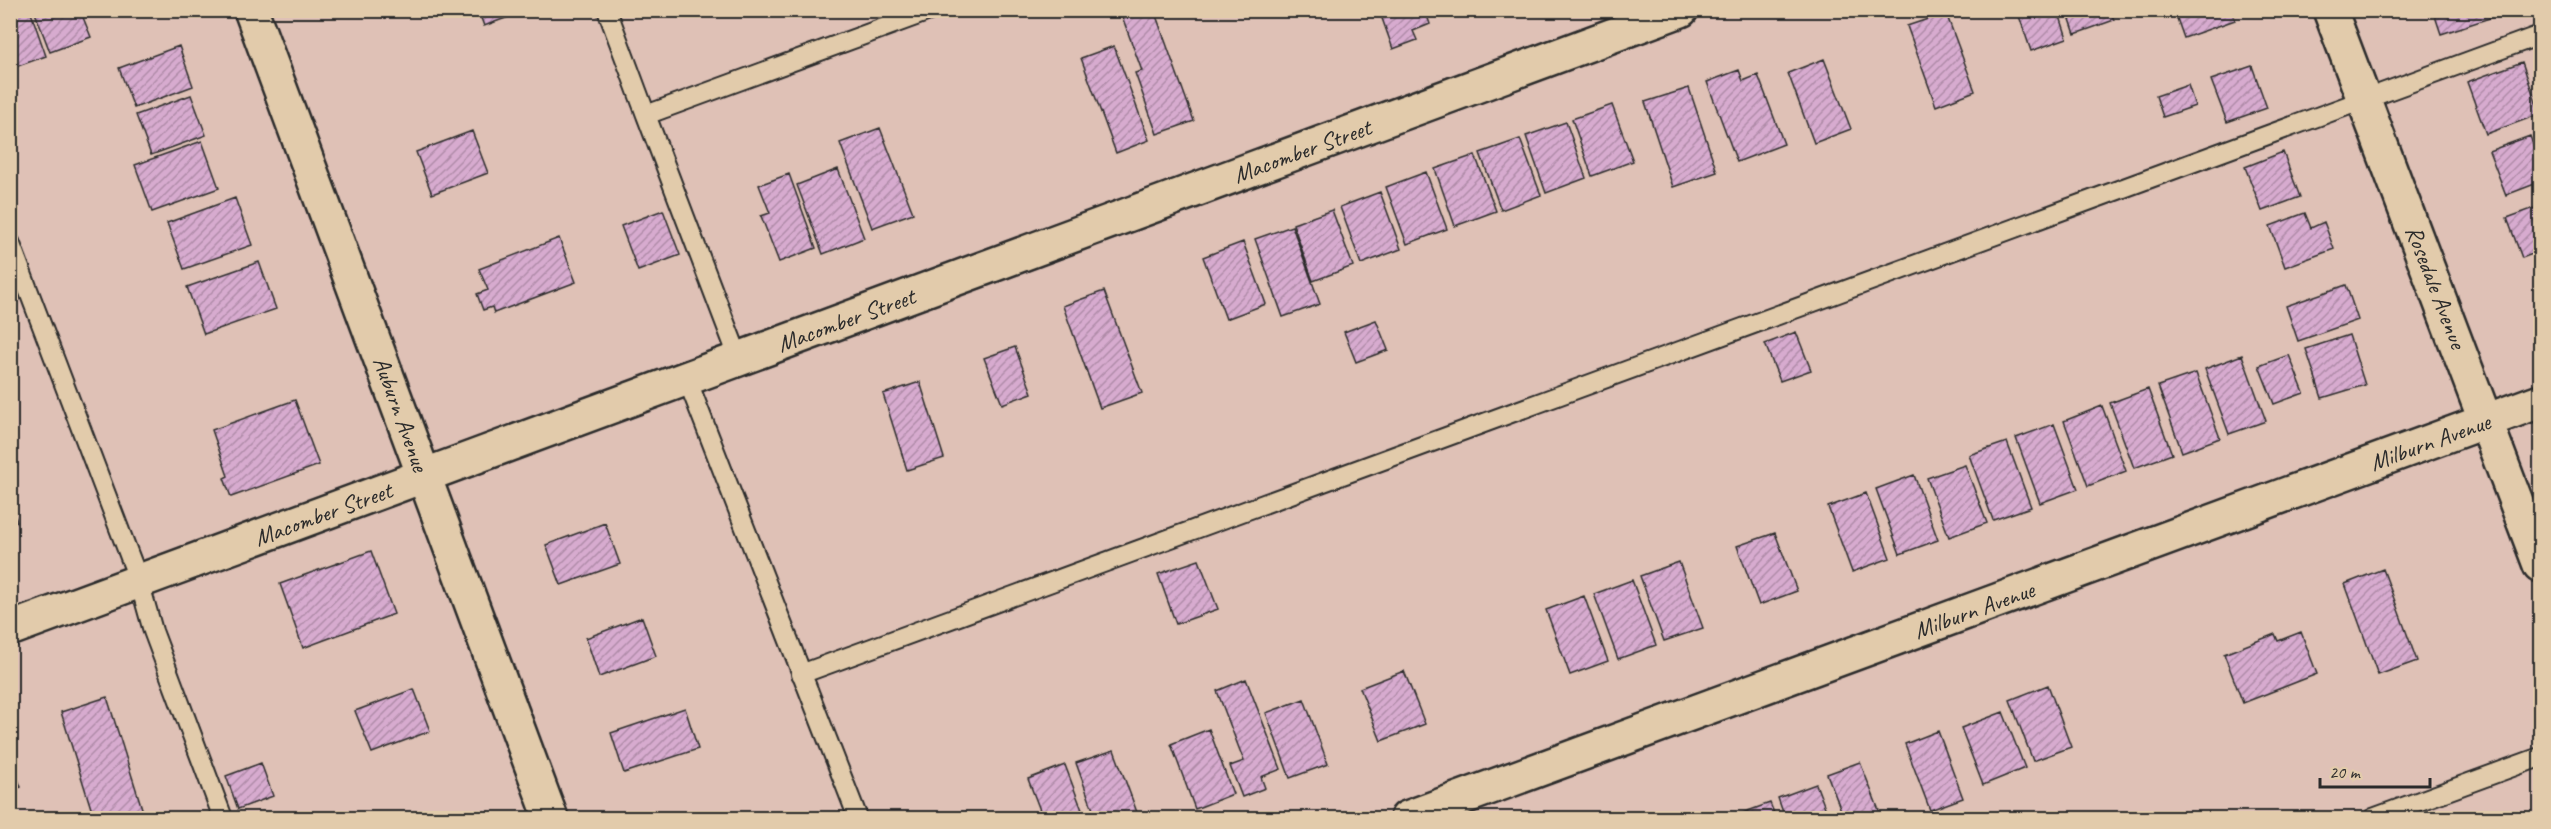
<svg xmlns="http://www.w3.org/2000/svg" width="2551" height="829" viewBox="0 0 2551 829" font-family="Caveat,sans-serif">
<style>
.building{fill:url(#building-hatch);stroke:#2b2b2b;stroke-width:1.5}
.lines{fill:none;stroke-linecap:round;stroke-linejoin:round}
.lane-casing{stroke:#2b2b2b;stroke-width:22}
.street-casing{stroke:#2b2b2b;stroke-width:38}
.secondary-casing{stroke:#2b2b2b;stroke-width:38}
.lane{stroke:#e2cbab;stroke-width:18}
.street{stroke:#e2cbab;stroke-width:33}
.secondary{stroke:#e2cbab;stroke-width:33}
.labels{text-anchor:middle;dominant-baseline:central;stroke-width:4.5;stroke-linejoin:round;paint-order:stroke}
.street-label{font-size:24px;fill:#2b2b2b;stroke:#e2cbab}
</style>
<defs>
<pattern id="building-hatch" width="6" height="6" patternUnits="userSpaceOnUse" patternTransform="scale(1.5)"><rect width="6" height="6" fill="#d7abcf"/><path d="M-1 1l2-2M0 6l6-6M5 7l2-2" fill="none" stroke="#af8ba8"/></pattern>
</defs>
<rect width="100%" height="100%" fill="#dfc1b6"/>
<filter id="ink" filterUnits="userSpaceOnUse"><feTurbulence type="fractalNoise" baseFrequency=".0167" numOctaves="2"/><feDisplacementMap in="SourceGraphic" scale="12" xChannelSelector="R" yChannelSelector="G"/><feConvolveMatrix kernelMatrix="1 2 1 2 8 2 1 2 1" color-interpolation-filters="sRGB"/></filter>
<g filter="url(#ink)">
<path class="building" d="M10 10H30L46 56 10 69Z
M34 10H80L91 37 50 52Z
M478 10H521L522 12 484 26Z
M1147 10H1154L1194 121 1157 134 1135 73 1142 71 1123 19Z
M1379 10H1425L1430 24 1413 31 1417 40 1393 49Z
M2017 10H2058L2067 38 2031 51Z
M2067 10H2110L2114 20 2075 34Z
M2174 10H2231L2235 20 2184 38Z
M2433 10H2511V11L2441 34Z
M1946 13 1975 91 1936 106 1907 26Z
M179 46 193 86 134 108 119 68Z
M1114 46 1149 140 1116 153 1081 58Z
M1824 59 1851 129 1814 143 1788 73Z
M2522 62 2540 114 2486 134 2467 82Z
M2252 66 2267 108 2227 122 2211 80Z
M1739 70 1743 81 1758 75 1784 144 1737 162 1707 82Z
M2188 85 2195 106 2163 117 2156 96Z
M1689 88 1717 172 1673 187 1645 102Z
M191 95 206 135 151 155 136 115Z
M1612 105 1633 161 1592 176 1572 119Z
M1566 122 1586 178 1546 193 1526 136Z
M880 128 913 213 872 228 840 143Z
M472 131 488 173 432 194 416 152Z
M2530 136 2540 164V182L2506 195 2489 151Z
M1520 139 1541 195 1501 210 1480 153Z
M202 141 219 188 152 212 135 165Z
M2283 152 2300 197 2262 211 2245 167Z
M1475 155 1496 211 1455 226 1435 169Z
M838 169 864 238 823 254 797 185Z
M1426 172 1447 229 1407 244 1386 187Z
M789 174 816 248 779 262 761 216 770 213 759 185Z
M1380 192 1401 249 1361 264 1340 207Z
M235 198 252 245 184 269 167 223Z
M2540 206V251L2522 258 2507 218Z
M663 210 680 255 638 271 621 226Z
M1332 210 1353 266 1313 281 1293 224Z
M2305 213 2311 228 2324 222 2334 249 2285 267 2270 226Z
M1292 226 1320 304 1283 317 1255 239Z
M559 238 576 282 494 313 492 307 483 310 477 294 488 290 479 269Z
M1243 242 1266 304 1226 319 1203 257Z
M259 262 276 309 204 334 187 287Z
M2540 265V284L2534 268Z
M2346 285 2358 320 2298 341 2286 306Z
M1104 291 1142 393 1100 408 1063 306Z
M1376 320 1388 350 1356 362 1344 332Z
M1796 332 1811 370 1780 381 1765 344Z
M2349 335 2365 385 2322 398 2306 349Z
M1015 347 1032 393 1002 404 984 358Z
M2242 355 2266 421 2229 434 2205 369Z
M2289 355 2304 393 2274 404 2259 366Z
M2196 373 2220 438 2182 452 2158 386Z
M920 382 944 458 907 470 883 394Z
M2148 389 2172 454 2134 468 2110 403Z
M295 400 319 465 231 497 224 478 228 476 212 430Z
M2102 406 2126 471 2088 486 2064 421Z
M2054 424 2078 489 2040 503 2016 438Z
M2007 442 2031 507 1993 520 1969 455Z
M1965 465 1987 523 1949 537 1927 478Z
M1914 475 1938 540 1900 554 1876 489Z
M1866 493 1890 558 1852 572 1828 507Z
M10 500 17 522 10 524Z
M605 523 620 564 561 585 546 545Z
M1775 533 1797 591 1759 605 1737 546Z
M371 551 394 614 303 648 280 584Z
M1199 560 1218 609 1176 624 1158 574Z
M1679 562 1703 628 1664 641 1640 576Z
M2383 569 2417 661 2378 675 2345 584Z
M1632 580 1656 645 1618 659 1594 594Z
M1584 596 1608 661 1570 675 1546 610Z
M642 617 656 656 599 677 586 638Z
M2301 632 2317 674 2243 703 2224 654 2275 634 2278 641Z
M1404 671 1425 724 1381 741 1360 688Z
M1246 679 1281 769 1261 777 1265 788 1242 797 1230 766 1244 761 1217 691Z
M2048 685 2071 747 2033 761 2010 700Z
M414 689 430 731 372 753 355 711Z
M107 697 145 818H94L61 712Z
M1304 699 1328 764 1290 778 1266 713Z
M685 708 698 749 624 773 611 733Z
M2003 712 2025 768 1983 785 1961 728Z
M1209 729 1233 794 1195 809 1171 744Z
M1938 731 1963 798 1930 810 1905 744Z
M1114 750 1138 815 1128 818H1096L1076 763Z
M10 759 21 787 10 791Z
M1860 762 1882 818H1844L1827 774Z
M261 763 273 796 238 809 226 776Z
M1065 765 1085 818H1043L1028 779Z
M1816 784 1829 818H1785L1778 798Z
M1770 803 1776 818H1731V817Z"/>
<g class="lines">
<defs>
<path id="lane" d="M607 10 646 115
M10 242 139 581 153 631 223 818
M739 359 646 115 932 10
M687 379 858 818
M801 674 2540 35
M2373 818 2540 757"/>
<path id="street" d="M2330 10 2540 565
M10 629 1681 10
M1407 818 2540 401"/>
<path id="secondary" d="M251 10 551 818"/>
</defs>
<use href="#lane" class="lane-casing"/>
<use href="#street" class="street-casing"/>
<use href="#secondary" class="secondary-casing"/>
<use href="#lane" class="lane"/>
<use href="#street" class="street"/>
<use href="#secondary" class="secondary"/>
</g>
</g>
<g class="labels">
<g class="street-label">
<text transform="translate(1302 151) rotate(-20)">Macomber Street</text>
<text transform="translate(2436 287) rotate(69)">Rosedale Avenue</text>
<text transform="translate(846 320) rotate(-20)">Macomber Street</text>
<text transform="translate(401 414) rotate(70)">Auburn Avenue</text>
<text transform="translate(2430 442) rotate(-20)">Milburn Avenue</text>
<text transform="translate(323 514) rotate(-20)">Macomber Street</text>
<text transform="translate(1974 610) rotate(-20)">Milburn Avenue</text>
</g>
</g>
<rect width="2551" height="829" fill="none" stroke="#e2cbab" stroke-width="36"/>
<rect x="18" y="18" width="2515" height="793" fill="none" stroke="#2b2b2b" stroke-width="2" filter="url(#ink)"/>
<path d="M2320 778v9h110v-9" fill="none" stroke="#2b2b2b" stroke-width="3"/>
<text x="2329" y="778" font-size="18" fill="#2b2b2b" stroke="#e2cbab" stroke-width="4.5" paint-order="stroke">20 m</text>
</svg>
